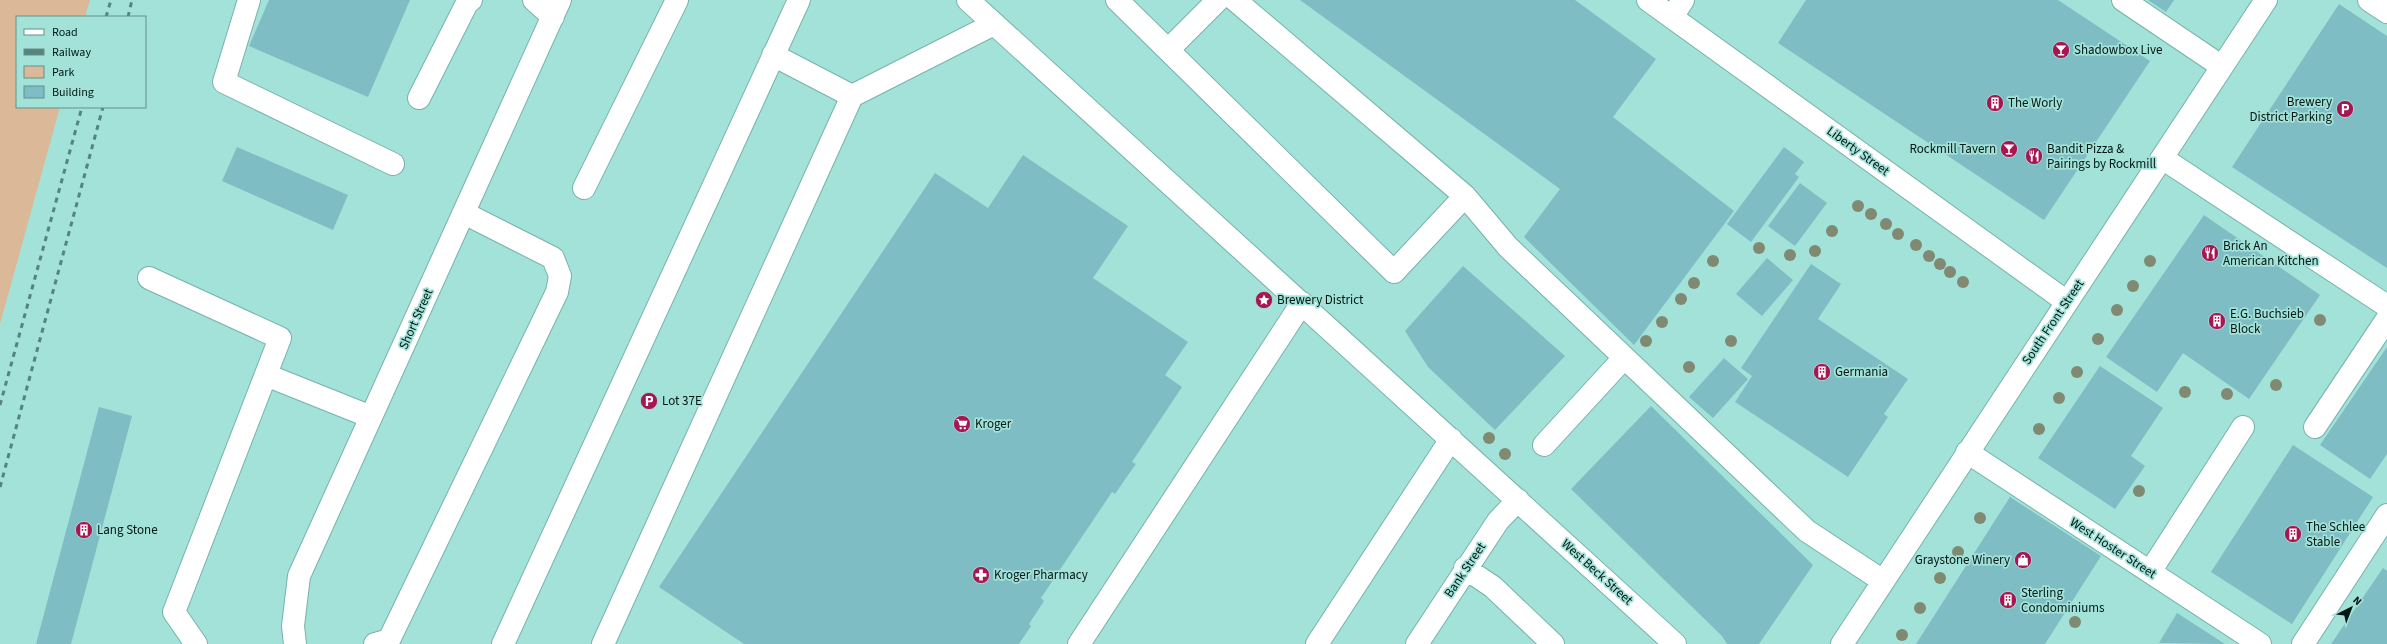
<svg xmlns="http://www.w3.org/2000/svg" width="2387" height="644" viewBox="0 0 2387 644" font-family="'Source Sans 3',sans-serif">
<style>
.green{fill:#dab898}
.building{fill:#7ebdc4}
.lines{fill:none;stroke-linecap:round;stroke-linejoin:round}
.minor-casing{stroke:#76b3aa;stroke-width:24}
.minor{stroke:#fff;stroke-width:22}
.rail{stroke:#57837d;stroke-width:3;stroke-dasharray:5 5;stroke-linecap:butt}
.tree{fill:#808971}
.labels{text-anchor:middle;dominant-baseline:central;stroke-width:3.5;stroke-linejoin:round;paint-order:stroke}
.poi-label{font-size:13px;fill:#001714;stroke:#a3e2d8;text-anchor:start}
.street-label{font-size:13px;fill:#001714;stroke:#a3e2d8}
</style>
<rect width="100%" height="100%" fill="#a3e2d8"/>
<path class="green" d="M0 0H90L85 17H17V107H60L0 324Z"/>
<path class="building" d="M269 0H410L368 97 249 46Z
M1300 0H1575L1656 59 1613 117 1734 211 1634 345 1524 237 1560 189Z
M1806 0H2058L2150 61 2044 220 1778 43Z
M2148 0H2174L2166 12Z
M2339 4 2387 36V268L2232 167Z
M237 147 348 195 333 230 222 181Z
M1784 147 1804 162 1795 174 1799 177 1751 242 1727 224Z
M1023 155 1128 226 1093 278 1188 342 1165 375 1182 387 1132 462 1136 464 1126 478 1115 494 1112 492 1041 598 1044 601 1029 624 1031 626 1019 644H744L659 587 935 173 988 208Z
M1800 183 1827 203 1795 246 1768 226Z
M2204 215 2320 295 2249 399 2183 353 2157 392 2106 357Z
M1767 258 1793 280 1762 316 1736 294Z
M1811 264 1841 284 1818 319 1908 379 1884 414 1888 417 1848 477 1735 402 1752 376 1741 368Z
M1463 266 1565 356 1495 430 1428 367 1405 331Z
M2387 347V454L2370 479 2320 445Z
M1724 358 1748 379 1713 418 1689 397Z
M2100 366 2163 408 2131 456 2145 466 2115 509 2038 458Z
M1651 406 1813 565 1759 644H1727L1722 636 1571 489Z
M99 407 132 416 71 644H36Z
M2293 445 2373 497 2292 624 2211 572Z
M2010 497 2101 556 2045 644H1916Z
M2383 568 2387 571V644H2331Z
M2177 613 2225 644 2159 643Z"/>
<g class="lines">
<defs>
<path id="minor" d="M249 0 224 82 393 164
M534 0 553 17
M968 0 1675 644
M1117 0 1394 272 1465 196
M1235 0 1465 196 1508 247 1807 531 1883 581
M1648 0 2067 302
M2123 0 2221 66
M2369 0 2387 12
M1672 17 1683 0
M1168 50 1218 0
M773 55 852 96 994 24
M419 98 467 3 471 0
M2162 158 2387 306
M584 188 677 0
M149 278 280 338 174 612 196 644
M266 375 371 417
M2315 427 2387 319
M1544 445 1624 358
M1967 452 2260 644
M1465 568 1493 587 1553 644
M2150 572 2243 427
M295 644 293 626 299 576 560 0
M375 644 389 640 557 292 560 276 553 258 464 213
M503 644 799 0
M603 644 852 96
M1079 644 1302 303
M1317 644 1451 439
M1417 644 1498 521 1518 500
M1842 644 2266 0
M2303 644 2387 515"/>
</defs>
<use href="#minor" class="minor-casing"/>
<use href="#minor" class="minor"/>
<path class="rail" d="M106 17 111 0
M128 17 132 0
M0 405 82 107
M0 487 103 107"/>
</g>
<g class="tree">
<circle cx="1858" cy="206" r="6"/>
<circle cx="1871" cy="214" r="6"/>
<circle cx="1886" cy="224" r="6"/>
<circle cx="1832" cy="231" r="6"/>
<circle cx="1898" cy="234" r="6"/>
<circle cx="1916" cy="245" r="6"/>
<circle cx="1759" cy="248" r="6"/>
<circle cx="1815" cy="251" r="6"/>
<circle cx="1790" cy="255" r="6"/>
<circle cx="1929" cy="256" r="6"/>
<circle cx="1713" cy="261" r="6"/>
<circle cx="2150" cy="261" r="6"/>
<circle cx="1940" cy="264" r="6"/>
<circle cx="1950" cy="272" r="6"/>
<circle cx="1963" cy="282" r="6"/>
<circle cx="1694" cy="283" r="6"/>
<circle cx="2133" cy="286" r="6"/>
<circle cx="1681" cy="299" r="6"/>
<circle cx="2117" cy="310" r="6"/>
<circle cx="2320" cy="320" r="6"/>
<circle cx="1662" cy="322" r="6"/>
<circle cx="2098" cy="339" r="6"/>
<circle cx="1646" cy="341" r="6"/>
<circle cx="1731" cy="341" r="6"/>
<circle cx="1689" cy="367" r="6"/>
<circle cx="2077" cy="372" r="6"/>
<circle cx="2276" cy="385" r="6"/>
<circle cx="2185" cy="392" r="6"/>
<circle cx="2227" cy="394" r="6"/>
<circle cx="2059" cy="398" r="6"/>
<circle cx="2039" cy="429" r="6"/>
<circle cx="1489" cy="438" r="6"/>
<circle cx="1505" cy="454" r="6"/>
<circle cx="2139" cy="491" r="6"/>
<circle cx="1980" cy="518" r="6"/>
<circle cx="1958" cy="552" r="6"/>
<circle cx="1940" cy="578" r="6"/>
<circle cx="1920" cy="608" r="6"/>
<circle cx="2075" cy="622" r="6"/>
<circle cx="1902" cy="635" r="6"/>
</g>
<defs>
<symbol id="bar-disc" viewBox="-11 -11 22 22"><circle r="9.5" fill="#a81651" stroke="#a3e2d8"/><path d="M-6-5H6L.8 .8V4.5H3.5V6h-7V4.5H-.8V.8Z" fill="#fff"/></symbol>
<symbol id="building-disc" viewBox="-11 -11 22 22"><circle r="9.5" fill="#a81651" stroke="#a3e2d8"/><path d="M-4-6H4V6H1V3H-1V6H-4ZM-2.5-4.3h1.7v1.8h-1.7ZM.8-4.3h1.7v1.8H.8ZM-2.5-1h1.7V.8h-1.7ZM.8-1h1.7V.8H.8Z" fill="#fff"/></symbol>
<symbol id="parking-disc" viewBox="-11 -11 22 22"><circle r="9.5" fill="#a81651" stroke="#a3e2d8"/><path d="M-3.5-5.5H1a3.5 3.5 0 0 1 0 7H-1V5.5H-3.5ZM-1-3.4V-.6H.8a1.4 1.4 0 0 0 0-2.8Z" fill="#fff"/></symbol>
<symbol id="restaurant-disc" viewBox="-11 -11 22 22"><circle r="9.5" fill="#a81651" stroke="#a3e2d8"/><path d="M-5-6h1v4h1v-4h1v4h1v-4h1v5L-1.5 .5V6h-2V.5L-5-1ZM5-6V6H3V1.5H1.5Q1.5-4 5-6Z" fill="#fff"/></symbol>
<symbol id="sight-disc" viewBox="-11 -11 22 22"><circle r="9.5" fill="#a81651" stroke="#a3e2d8"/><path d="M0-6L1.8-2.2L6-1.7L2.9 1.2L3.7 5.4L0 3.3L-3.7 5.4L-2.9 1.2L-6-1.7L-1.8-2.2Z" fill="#fff"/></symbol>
<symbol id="supermarket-disc" viewBox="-11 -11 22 22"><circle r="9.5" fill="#a81651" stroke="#a3e2d8"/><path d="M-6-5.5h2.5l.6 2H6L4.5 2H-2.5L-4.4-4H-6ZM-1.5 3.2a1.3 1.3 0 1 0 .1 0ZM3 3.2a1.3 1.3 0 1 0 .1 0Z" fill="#fff"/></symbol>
<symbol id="shop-disc" viewBox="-11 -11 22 22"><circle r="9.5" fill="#a81651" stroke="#a3e2d8"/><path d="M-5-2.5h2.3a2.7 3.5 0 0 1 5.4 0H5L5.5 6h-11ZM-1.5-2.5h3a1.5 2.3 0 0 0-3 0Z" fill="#fff"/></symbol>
<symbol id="pharmacy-disc" viewBox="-11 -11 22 22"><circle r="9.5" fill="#a81651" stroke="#a3e2d8"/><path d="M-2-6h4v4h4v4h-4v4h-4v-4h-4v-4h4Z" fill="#fff"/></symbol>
</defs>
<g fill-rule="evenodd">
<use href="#bar-disc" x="2051" y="40" width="20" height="20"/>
<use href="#building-disc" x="1985" y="93" width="20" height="20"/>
<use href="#parking-disc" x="2335" y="99" width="20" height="20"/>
<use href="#bar-disc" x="1999" y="139" width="20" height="20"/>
<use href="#restaurant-disc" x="2024" y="146" width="20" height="20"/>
<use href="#restaurant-disc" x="2200" y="243" width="20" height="20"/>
<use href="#sight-disc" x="1254" y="290" width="20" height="20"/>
<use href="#building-disc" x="2207" y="311" width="20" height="20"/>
<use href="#building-disc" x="1812" y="362" width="20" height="20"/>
<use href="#parking-disc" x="639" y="391" width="20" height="20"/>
<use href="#supermarket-disc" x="952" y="414" width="20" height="20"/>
<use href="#building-disc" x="74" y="520" width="20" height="20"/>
<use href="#building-disc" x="2283" y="524" width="20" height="20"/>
<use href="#shop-disc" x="2013" y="550" width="20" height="20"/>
<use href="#pharmacy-disc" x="971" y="565" width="20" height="20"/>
<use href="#building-disc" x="1998" y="590" width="20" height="20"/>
</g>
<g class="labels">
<g class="poi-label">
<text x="2074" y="50">Shadowbox Live</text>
<text x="2332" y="102" text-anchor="end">Brewery<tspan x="2332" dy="15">District Parking</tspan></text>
<text x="2008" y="103">The Worly</text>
<text x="1996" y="149" text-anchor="end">Rockmill Tavern</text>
<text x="2047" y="149">Bandit Pizza &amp;<tspan x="2047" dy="15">Pairings by Rockmill</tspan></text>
<text x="2223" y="246">Brick An<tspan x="2223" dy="15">American Kitchen</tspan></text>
<text x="1277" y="300">Brewery District</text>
<text x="2230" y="314">E.G. Buchsieb<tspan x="2230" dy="15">Block</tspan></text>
<text x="1835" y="372">Germania</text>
<text x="662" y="401">Lot 37E</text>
<text x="975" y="424">Kroger</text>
<text x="2306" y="527">The Schlee<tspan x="2306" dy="15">Stable</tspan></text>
<text x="97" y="530">Lang Stone</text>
<text x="2010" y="560" text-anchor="end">Graystone Winery</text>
<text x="994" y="575">Kroger Pharmacy</text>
<text x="2021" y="593">Sterling<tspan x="2021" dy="15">Condominiums</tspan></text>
</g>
<g class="street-label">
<text transform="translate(1858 151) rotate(36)">Liberty Street</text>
<text transform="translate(416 319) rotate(-66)">Short Street</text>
<text transform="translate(2053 322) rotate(-56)">South Front Street</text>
<text transform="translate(2113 548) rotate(33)">West Hoster Street</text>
<text transform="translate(1465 570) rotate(-56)">Bank Street</text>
<text transform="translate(1597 572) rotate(42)">West Beck Street</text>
</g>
</g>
<rect x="16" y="16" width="130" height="92" fill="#a3e2d8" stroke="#62918a"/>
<rect x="24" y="29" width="20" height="6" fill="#ffffff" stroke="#62918a"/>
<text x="52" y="36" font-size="12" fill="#001714">Road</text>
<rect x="24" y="49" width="20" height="6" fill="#57837d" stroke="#62918a"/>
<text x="52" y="56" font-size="12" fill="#001714">Railway</text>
<rect x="24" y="66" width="20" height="12" fill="#dab898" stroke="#62918a"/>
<text x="52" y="76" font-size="12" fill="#001714">Park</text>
<rect x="24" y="86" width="20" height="12" fill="#7ebdc4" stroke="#62918a"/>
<text x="52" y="96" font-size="12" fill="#001714">Building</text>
<g transform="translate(2351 608) rotate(42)" stroke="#a3e2d8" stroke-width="3" paint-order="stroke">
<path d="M0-3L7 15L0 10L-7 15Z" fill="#001714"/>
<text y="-6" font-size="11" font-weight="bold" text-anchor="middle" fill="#001714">N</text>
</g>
</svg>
